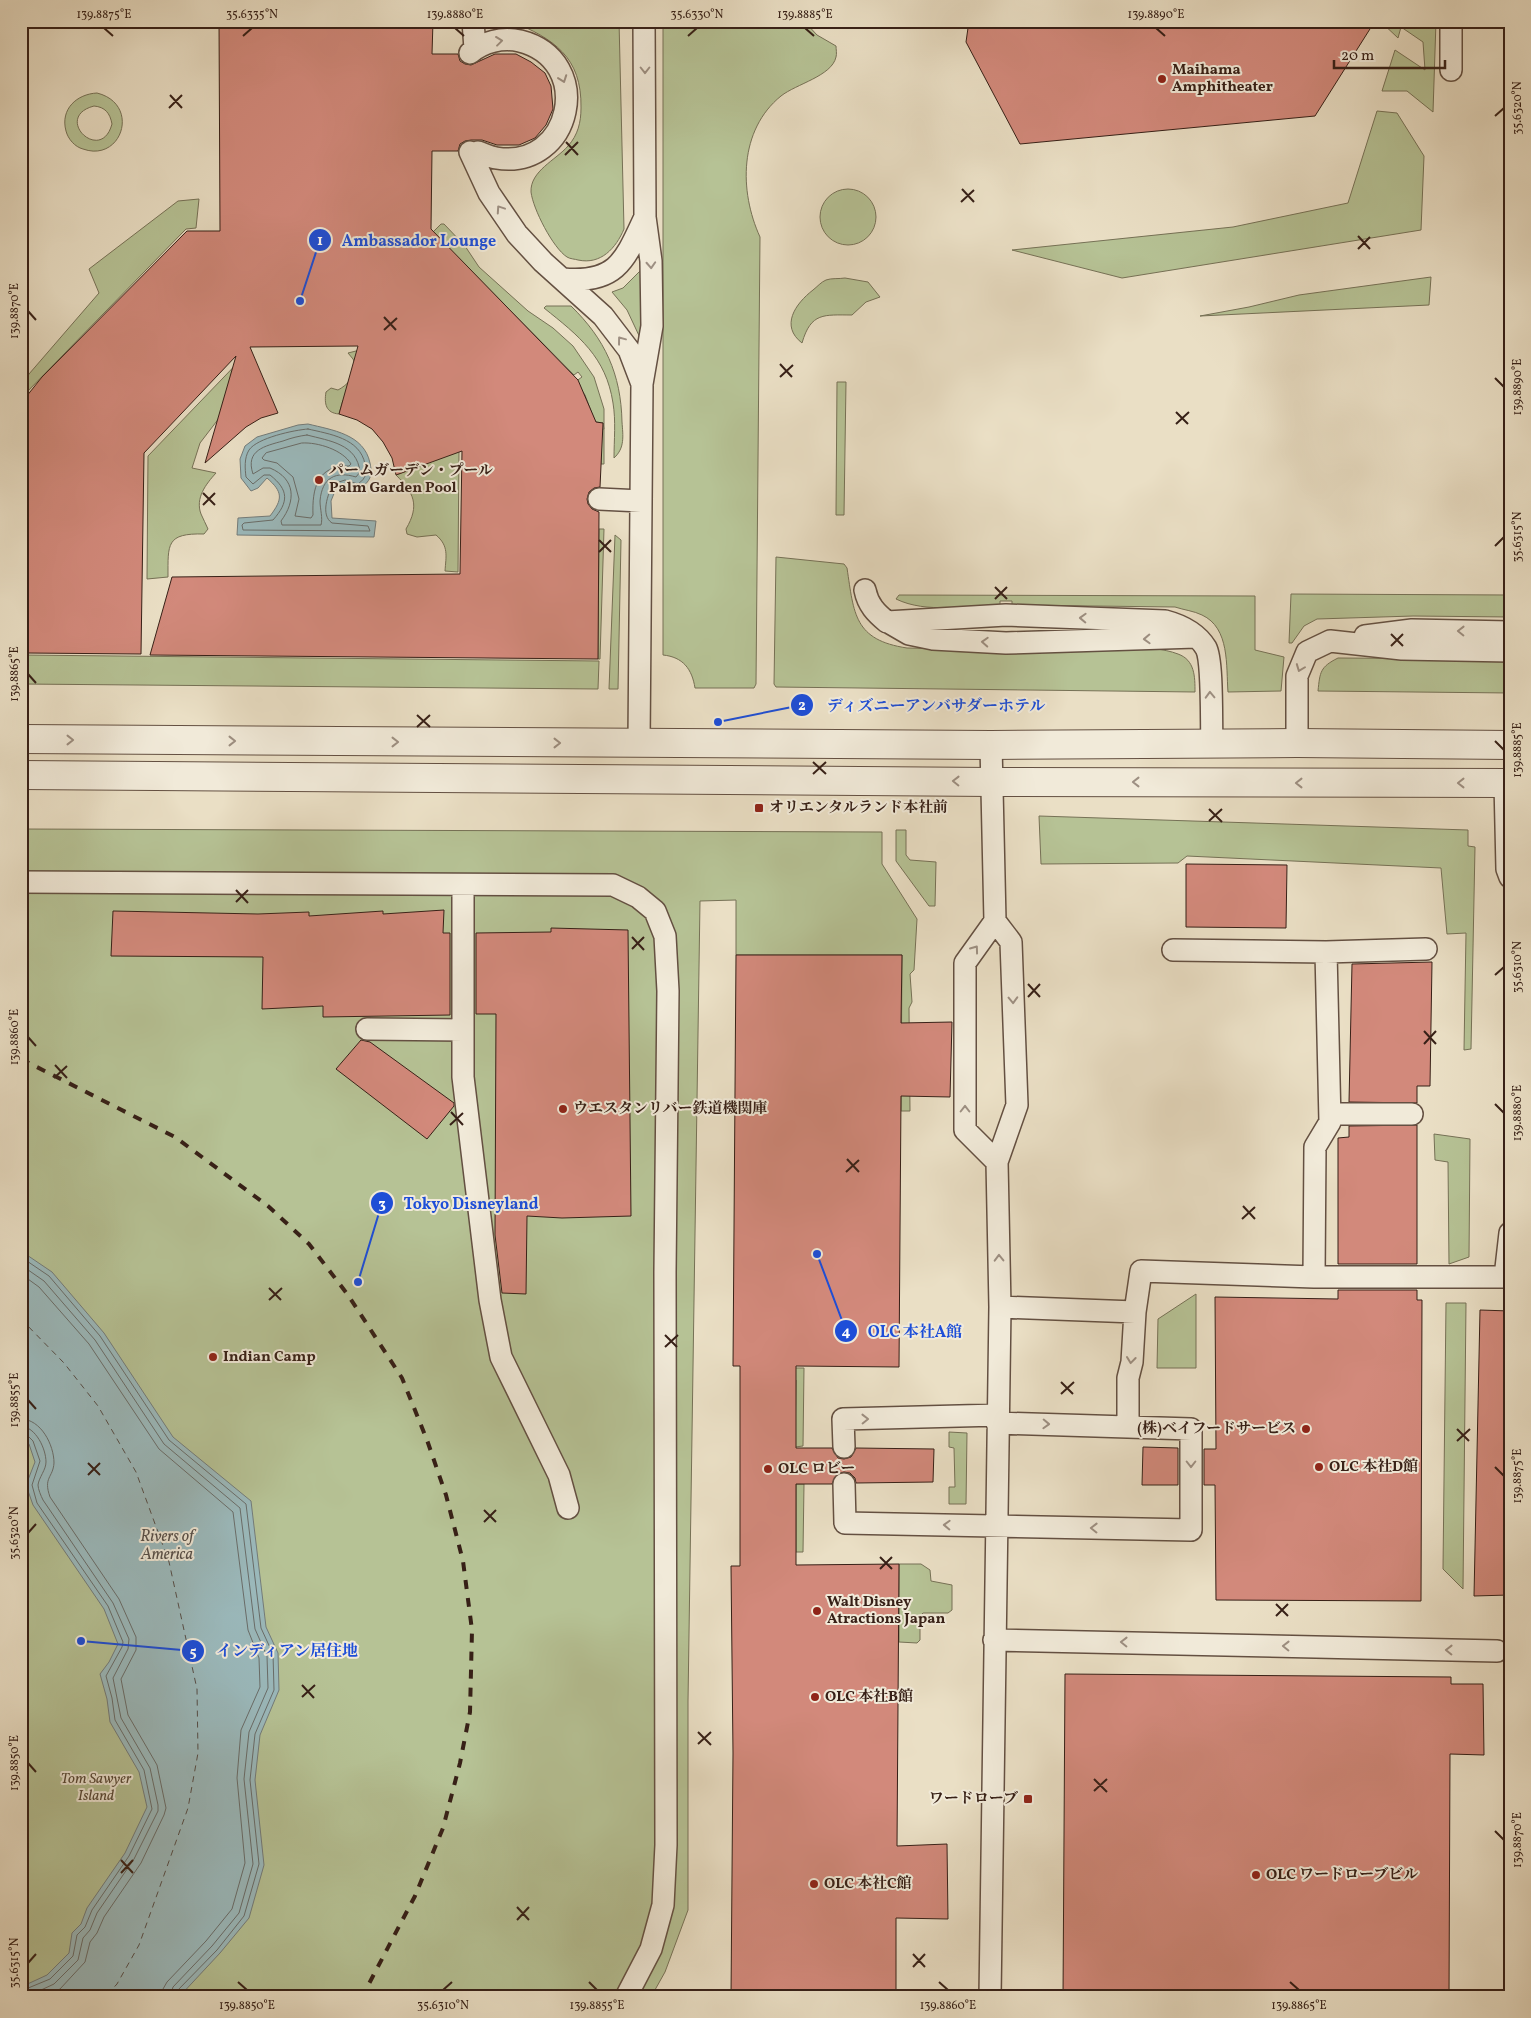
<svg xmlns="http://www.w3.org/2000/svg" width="1531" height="2018" viewBox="0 0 1531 2018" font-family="Vollkorn,'Noto Serif JP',serif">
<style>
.green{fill:#b6c295;stroke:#767156;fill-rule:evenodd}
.water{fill:#9bbabd;stroke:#737c7b}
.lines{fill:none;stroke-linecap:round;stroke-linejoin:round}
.shore{stroke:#696d6a;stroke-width:1}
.ferry{stroke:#554e49;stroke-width:1;stroke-dasharray:6 5;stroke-linecap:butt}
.building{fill:#d2897b;stroke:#372017}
.service-casing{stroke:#645042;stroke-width:24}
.tertiary-casing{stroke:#645042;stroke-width:30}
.service{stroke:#f1ead9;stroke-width:21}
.tertiary{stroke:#f1ead9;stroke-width:28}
.rail{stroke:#372017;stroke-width:4;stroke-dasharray:9 9;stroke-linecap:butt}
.oneway{stroke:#9d8f82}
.ticks{fill:none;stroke:#372017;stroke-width:2}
.poi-dot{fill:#8f2418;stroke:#f1ead9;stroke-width:2}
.labels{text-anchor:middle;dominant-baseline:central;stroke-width:4;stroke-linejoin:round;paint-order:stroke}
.poi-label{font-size:15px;font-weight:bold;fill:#372017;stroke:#f1ead9;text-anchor:start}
.park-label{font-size:15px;font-style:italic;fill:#574836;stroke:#f1ead9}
.water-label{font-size:16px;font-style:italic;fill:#554e49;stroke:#f1ead9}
.leader{fill:none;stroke:#1d4ed8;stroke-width:2}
.callout-dot{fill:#1d4ed8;stroke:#f1ead9;stroke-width:2}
.mark-label{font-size:15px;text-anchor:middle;font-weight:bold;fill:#fff}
.callout-label{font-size:16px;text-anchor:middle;font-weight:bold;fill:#1d4ed8;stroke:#f1ead9;stroke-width:4;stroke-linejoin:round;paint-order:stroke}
.neatline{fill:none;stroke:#372017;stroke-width:2}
.ticks-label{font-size:12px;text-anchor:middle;fill:#372017}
</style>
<rect width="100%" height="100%" fill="#eadfc5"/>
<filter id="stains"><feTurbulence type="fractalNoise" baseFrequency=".004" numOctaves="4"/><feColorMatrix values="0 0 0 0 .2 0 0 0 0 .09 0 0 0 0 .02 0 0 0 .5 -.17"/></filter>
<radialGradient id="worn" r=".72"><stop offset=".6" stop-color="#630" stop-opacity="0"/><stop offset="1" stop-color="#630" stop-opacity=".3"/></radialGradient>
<path class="green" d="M511 21H619L624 229C616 248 601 265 578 260 575 259 570 259 567 257 553 248 533 209 531 192 530 171 556 160 568 146 578 135 581 122 581 108 582 57 554 39 511 21Z
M663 21H804L817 35 836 46C836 49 837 54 836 57 832 76 796 84 781 96 739 130 739 191 760 237L756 684 754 688H695C692 669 683 657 663 655Z
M1380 21H1436L1433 112 1407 91H1382L1395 50 1425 70 1423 42 1401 27 1398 38Z
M97 93C141 104 122 163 83 149 75 147 68 139 66 131 60 109 77 94 97 93ZM94 106C105 107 110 113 112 124 101 165 52 117 94 106Z
M1377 111 1397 113 1424 156 1421 230 1122 278 1012 250 1233 227 1348 203Z
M820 217a28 28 0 1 1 56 0a28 28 0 1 1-56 0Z
M199 199 196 228 186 229 24 395 21 402V390L29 374 99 293 89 269 178 201Z
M441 224H444L465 246 479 267 528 311 553 328 573 346 594 377 604 409V464H601C602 453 598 443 599 430L604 429 603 423 595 422 585 395 575 382 582 377 578 372 574 375 433 232Z
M643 268 642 342 627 310 612 292 623 288Z
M1431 277 1429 305 1200 316 1249 307 1299 295Z
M845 278 868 282 880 297 866 302 852 315C824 315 811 312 802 343 780 326 795 304 813 290 817 287 821 282 826 280 831 278 839 279 845 278Z
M546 306H571C605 339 621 374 622 422 623 436 625 448 614 458 614 440 616 421 613 403 606 357 579 336 544 308Z
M360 350 459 448 458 572 445 571C446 556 449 546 436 535L417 537 407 534 406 529C420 505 414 493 396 475L412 469 343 400 339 414C326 413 324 404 326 392L331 388 338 390C349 384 352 378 357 367L353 359 348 353Z
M248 352 223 413 200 443 192 468 216 473C206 484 195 498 201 514 203 519 206 524 208 529L204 534C166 533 168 544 168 577L147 579 148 456Z
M837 382H846L844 515H836Z
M599 529H604L600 659H598Z
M615 535 621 540 618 689H609Z
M776 557 844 564 847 568C854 614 854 640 907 648 966 649 1025 652 1083 651 1113 651 1149 643 1178 654 1195 660 1195 677 1195 692L776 687 774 684Z
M1291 594 1510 595V617L1413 616 1317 619 1304 626 1292 643H1289Z
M899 595 1255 596V650L1284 657 1281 691 1228 692C1226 666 1230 628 1202 615 1194 611 1184 610 1175 607L1012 605V601H1000V605C966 605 927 614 896 599Z
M21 655 599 661 598 689 21 684Z
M1338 658 1510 659V693L1318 691C1320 672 1320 667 1338 658Z
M1039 816 1468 830V846L1475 847 1471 1049 1464 1050 1466 933 1447 934 1441 868 1187 856 1178 863 1041 864Z
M21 829 882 832V864L917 919 914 970 910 974 912 1002 909 1008 910 1111H901L902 955H736V900L700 901 688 1701V1910L665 1972 651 1997H21Z
M896 830H906V855L910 860 936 862 935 906H929L896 861Z
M1434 1134 1470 1139 1469 1257 1449 1264 1448 1162 1435 1160Z
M1196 1294V1368H1157L1158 1319Z
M1446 1303H1466L1463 1589 1443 1569Z
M789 1368H804L803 1446 795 1447 796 1380H789Z
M949 1432 967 1433 966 1504H949V1487H955L954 1448 949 1447Z
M796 1484H804L803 1552H796Z
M899 1564H921L930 1570 931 1581 952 1585V1610L948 1613H923L920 1616V1640L917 1643 899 1642Z"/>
<path class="water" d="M308 424C332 430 364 434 370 463 373 476 370 481 360 489 351 488 346 485 337 486L331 501 332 518 376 521 374 537 237 535 238 518 270 516C283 499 283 492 267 478L258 488 251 491 241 478 240 459 245 446 257 437 298 425Z
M21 1251 52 1272 104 1333 173 1437 251 1501 266 1627 278 1653 279 1690 260 1735 255 1780 264 1865 249 1918 220 1953 179 1997H21V1987L47 1975 69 1953 72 1933 81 1924 87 1908 125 1853 147 1807 139 1772 110 1722 107 1699 100 1674 109 1662 118 1644 104 1609 33 1505 26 1485 35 1462 29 1444 21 1435Z"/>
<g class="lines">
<path class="shore" d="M308 429C329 434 360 438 365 464 367 474 366 478 358 484L345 480 333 484C328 494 320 515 332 523L368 526 370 531 243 530 242 525 244 523 273 520C289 502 289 490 270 475H264L253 484 246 477C245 469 244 458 249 450 257 438 294 430 308 429Z
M307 435C330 441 357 444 360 472L356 477C336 471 322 477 320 501 320 509 323 518 321 525H282L281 521C296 501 296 479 270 468H263L253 474C245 450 265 446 283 441 291 438 299 436 307 435Z
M302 443C318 442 343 450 351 464L349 466C317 465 312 489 313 515L311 518 295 516 299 499 293 477 277 463 264 460 262 458 266 453Z
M21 1257 49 1276 100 1336 169 1440 246 1504 261 1628 273 1654 274 1690 255 1734 250 1780 259 1864 244 1916 217 1950 177 1991 176 1997
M21 1265 44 1281 95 1340 164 1444 240 1508 255 1629 267 1656 268 1688 249 1732 244 1779 253 1864 239 1913 212 1946 173 1987 170 1997
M21 1274 39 1287 89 1344 159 1449 233 1512 248 1630 259 1658 260 1687 241 1730 237 1778 245 1863 232 1909 206 1941 167 1982 163 1989 162 1997
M21 1419C41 1419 54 1445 54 1463 53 1478 43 1477 50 1497L119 1599 136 1637V1650L121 1679 128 1715 157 1765 166 1808 164 1815 141 1863 104 1917 97 1933 90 1942 85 1962 60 1989 45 1997
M21 1426C36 1427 46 1449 46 1462 46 1470 39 1477 38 1485 38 1489 41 1496 43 1500L113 1603 129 1639 128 1649 113 1678 121 1718 150 1768 158 1805V1811L134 1859 97 1913 90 1930 83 1938 78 1960 54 1984 26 1997
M21 1433 26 1434 33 1441 40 1461 32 1485 37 1503 108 1606 123 1642 122 1647 106 1676 112 1698 115 1720 144 1770 152 1809 129 1856 92 1910 85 1927 77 1935 73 1956 50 1979 21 1991"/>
<path class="ferry" d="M21 1319 64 1363 98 1406 136 1472 169 1562 197 1689 198 1753 188 1808 139 1945 117 1984 105 1997"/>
</g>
<path class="building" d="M219 21H433L432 54H458L460 61 465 64 471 65 495 54H516L531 62 545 73 551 86 553 109 546 125 535 138 519 145H497L482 140H471L465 141 460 144 458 151H432L431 229 578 380 596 422 603 423 600 487 594 488 589 492 587 499 588 504 592 509 599 512 598 659 150 655 172 577 460 574 462 451 396 475 392 458 383 442 372 429 357 420 339 414 358 346 250 347 278 413 261 418 246 427 205 463 236 356 144 453 141 654 28 653 21 461V409L26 397 42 377 187 231H220Z
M969 21H1375L1315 116 1020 144 966 42Z
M1186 864 1287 865 1286 928 1186 927Z
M444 910 443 933H450V1015L323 1017V1006L262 1009 263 957 111 956 113 911 258 914 309 912V916L383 911V914Z
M551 928 628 930 631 1216 562 1218 527 1216 526 1294 502 1293 495 1235 496 1014H476V933L551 932Z
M736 955H902L901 1023 952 1022 950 1097 901 1096 899 1367 796 1366V1448H832L838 1458 844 1459 851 1457 856 1448 934 1449 933 1482 856 1483 855 1478 850 1473 844 1472 837 1474 832 1484H796V1565L899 1564 897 1846 947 1844 948 1919 896 1918V1997H731L733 1753 731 1566H740V1366H733Z
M1432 962 1430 1086H1417V1103L1349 1102 1352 964Z
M361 1040 370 1042 454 1103V1106L427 1139 336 1069Z
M1417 1125V1264H1338V1138L1349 1137V1126Z
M1338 1290H1417V1300H1422L1421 1601 1216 1600 1215 1485H1204V1449H1216L1215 1297 1338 1299Z
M1480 1310 1510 1311 1509 1595 1474 1596Z
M1143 1447 1178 1448V1485H1142Z
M1065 1674 1451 1677V1684H1483L1484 1755 1450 1754 1449 1997H1063Z"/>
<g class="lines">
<defs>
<path id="service" d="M473 21 475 49
M470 53C483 42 502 37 520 41 596 60 572 171 496 158 490 157 484 154 478 152
M1451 70V21
M470 152 489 193 517 234 543 262 603 316 629 350 642 384
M563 279C617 284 625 260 645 217
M599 499 641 501
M865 590C868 605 876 613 887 622L1006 615 1165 621C1180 625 1197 633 1206 648 1213 661 1211 725 1212 744
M890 623 909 634 933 639 1006 643 1196 637
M1365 636 1412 630 1510 632
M639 743 642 384 652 326 651 261 645 217 644 21
M1297 743V676L1307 652 1330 641 1402 649 1510 651
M1505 783 1507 869 1510 877
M21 882 613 885 638 897 655 911 665 936 668 991 665 1272 666 1845 663 1905 651 1949 626 1997
M463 885V1077L490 1300 501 1357 559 1475 568 1508
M995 921 1011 942 1017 1105 997 1162
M1173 950 1326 952 1426 949
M367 1029 463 1030
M1330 1114H1412
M1314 1277 1315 1147 1330 1122 1326 952
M1000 1307 1135 1312 1141 1271 1314 1277H1505L1510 1233
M1128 1427V1378L1132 1362 1135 1312
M844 1447 843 1419 998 1415
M844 1484 845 1523 1191 1530V1429L997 1423
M994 1640 1497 1651
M990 1997 1000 1307 997 1162 965 1130V963L995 921 991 745"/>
<path id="tertiary" d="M21 739 991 745 1297 743 1510 745
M21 775 992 782 1510 783"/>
</defs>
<use href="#service" class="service-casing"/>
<use href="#tertiary" class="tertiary-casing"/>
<use href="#service" class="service"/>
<use href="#tertiary" class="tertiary"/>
<path class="rail" d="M21 1059 175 1137 268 1206 309 1244 348 1295 402 1378 427 1440 446 1495 463 1561 472 1630 470 1712 460 1763 443 1828 415 1896 362 1997"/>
</g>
<defs><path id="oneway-chevron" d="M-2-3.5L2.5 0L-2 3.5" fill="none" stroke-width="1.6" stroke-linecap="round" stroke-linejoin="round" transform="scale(1.25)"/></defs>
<g class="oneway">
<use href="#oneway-chevron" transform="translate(499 41) rotate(-7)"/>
<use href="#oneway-chevron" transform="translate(645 70) rotate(90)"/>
<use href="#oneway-chevron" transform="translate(563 79) rotate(70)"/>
<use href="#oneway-chevron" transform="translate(500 209) rotate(-124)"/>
<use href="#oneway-chevron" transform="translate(651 265) rotate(87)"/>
<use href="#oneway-chevron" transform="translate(621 340) rotate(-127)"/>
<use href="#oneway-chevron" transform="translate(1083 618) rotate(-178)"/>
<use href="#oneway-chevron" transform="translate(1461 631) rotate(-179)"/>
<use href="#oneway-chevron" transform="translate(1147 639) rotate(178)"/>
<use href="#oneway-chevron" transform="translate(985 642) rotate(-177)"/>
<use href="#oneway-chevron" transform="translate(1300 668) rotate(111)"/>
<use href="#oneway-chevron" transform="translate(1210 695) rotate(-92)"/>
<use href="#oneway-chevron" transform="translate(70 740)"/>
<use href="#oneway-chevron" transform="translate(232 741)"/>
<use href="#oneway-chevron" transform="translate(395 742)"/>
<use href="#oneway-chevron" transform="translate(557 743)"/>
<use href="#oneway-chevron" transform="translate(956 781) rotate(-179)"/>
<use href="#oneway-chevron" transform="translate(1136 782) rotate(-180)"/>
<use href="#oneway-chevron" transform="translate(1299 783) rotate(-180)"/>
<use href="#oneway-chevron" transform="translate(1461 783) rotate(-180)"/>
<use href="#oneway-chevron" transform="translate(975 949) rotate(-54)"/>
<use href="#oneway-chevron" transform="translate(1013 1000) rotate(88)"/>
<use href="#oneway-chevron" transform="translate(965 1109) rotate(-90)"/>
<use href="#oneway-chevron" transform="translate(999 1258) rotate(-91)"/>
<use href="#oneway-chevron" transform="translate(1131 1360) rotate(97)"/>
<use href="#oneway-chevron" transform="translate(865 1419) rotate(-1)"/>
<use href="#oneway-chevron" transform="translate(1046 1424) rotate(2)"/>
<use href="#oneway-chevron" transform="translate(1191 1464) rotate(90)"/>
<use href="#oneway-chevron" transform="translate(947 1525) rotate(-178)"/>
<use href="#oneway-chevron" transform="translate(1094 1528) rotate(-179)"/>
<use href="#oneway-chevron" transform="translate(1124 1642) rotate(-179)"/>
<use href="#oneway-chevron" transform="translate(1286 1646) rotate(-179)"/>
<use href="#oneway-chevron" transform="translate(1449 1650) rotate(-179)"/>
</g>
<path class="ticks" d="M104 28 113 36M455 28 464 36M805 28 814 36M1156 28 1165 36M243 36 252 28M688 36 697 28M170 95 182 108M169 108 182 95M1495 116 1504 108M566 142 578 155M565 155 578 142M962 189 974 202M961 202 974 190M1358 236 1370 249M1358 249 1370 237M28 311 36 320M384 317 396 330M384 330 397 318M780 364 792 377M780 377 793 365M1495 378 1504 387M1176 412 1188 424M1176 424 1189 412M203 493 215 505M203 505 215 493M599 540 611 552M1495 546 1504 537M599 552 611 540M995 587 1007 599M995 599 1007 587M1391 634 1403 646M1391 646 1403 634M28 674 36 683M417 715 430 727M417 727 430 715M1495 741 1504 750M813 762 826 774M813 774 826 762M1209 809 1222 822M1209 821 1222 809M236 890 248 903M236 902 248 890M632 937 644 950M632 949 644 937M1495 975 1504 967M1028 984 1040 997M1028 997 1040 984M1424 1031 1436 1044M28 1037 36 1046M1424 1044 1436 1031M55 1065 67 1078M54 1078 67 1066M1495 1104 1504 1113M451 1112 463 1125M450 1125 463 1113M847 1159 859 1172M846 1172 859 1160M1243 1206 1255 1219M1242 1219 1255 1207M269 1288 281 1300M269 1300 282 1288M665 1335 677 1347M665 1347 678 1335M1061 1382 1073 1394M1061 1394 1074 1382M28 1400 36 1409M1457 1429 1469 1441M1457 1441 1470 1429M88 1463 100 1475M1495 1467 1504 1476M88 1475 100 1463M484 1510 496 1522M484 1522 496 1510M28 1533 36 1524M880 1557 892 1569M880 1569 892 1557M1276 1604 1288 1616M1276 1616 1288 1604M302 1685 314 1698M302 1697 315 1685M698 1732 711 1745M698 1744 711 1732M28 1763 36 1772M1094 1779 1107 1792M1094 1791 1107 1779M1495 1831 1504 1840M121 1860 133 1873M121 1873 133 1860M517 1907 529 1920M517 1920 529 1907M913 1954 925 1967M28 1963 36 1954M913 1967 925 1954M238 1982 247 1990M589 1982 597 1990M939 1982 948 1990M1290 1982 1299 1990M443 1990 452 1982"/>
<g class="poi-dot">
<circle cx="1162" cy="79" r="5"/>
<circle cx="319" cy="480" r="5"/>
<rect x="754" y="803" width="10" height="10" rx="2.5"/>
<circle cx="563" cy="1109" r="5"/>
<circle cx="213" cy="1357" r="5"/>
<circle cx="1306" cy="1429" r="5"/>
<circle cx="1319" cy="1467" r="5"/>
<circle cx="768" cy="1469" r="5"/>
<circle cx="817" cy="1611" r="5"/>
<circle cx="815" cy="1697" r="5"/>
<rect x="1023" y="1794" width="10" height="10" rx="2.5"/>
<circle cx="1256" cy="1875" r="5"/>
<circle cx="814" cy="1884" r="5"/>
</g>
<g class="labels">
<g class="poi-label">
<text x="1172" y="70">Maihama<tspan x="1172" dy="17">Amphitheater</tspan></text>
<text x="329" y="471">パームガーデン・プール<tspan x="329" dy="17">Palm Garden Pool</tspan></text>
<text x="769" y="808">オリエンタルランド本社前</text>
<text x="573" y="1109">ウエスタンリバー鉄道機関庫</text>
<text x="223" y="1357">Indian Camp</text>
<text x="1296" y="1429" text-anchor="end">(株)ベイフードサービス</text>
<text x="1329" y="1467">OLC 本社D館</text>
<text x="778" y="1469">OLC ロビー</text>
<text x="827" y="1602">Walt Disney<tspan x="827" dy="17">Atractions Japan</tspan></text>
<text x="825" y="1697">OLC 本社B館</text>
<text x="1018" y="1799" text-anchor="end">ワードローブ</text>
<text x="1266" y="1875">OLC ワードローブビル</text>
<text x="824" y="1884">OLC 本社C館</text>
</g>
<g class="park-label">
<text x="96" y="1779">Tom Sawyer<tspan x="96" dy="17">Island</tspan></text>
</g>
<g class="water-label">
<text x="167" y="1537">Rivers of<tspan x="167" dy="18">America</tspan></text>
</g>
</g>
<path class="leader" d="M300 301L320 240M718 722L802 705M358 1282L382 1203M817 1254L846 1331M81 1641L193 1651"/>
<g class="callout-dot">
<circle cx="300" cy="301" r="5"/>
<circle cx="718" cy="722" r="5"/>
<circle cx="358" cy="1282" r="5"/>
<circle cx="817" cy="1254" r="5"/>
<circle cx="81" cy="1641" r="5"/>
<circle cx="320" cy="240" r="12"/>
<circle cx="802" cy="705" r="12"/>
<circle cx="382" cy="1203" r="12"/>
<circle cx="846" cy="1331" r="12"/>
<circle cx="193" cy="1651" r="12"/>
</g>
<g class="mark-label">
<text x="320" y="245">1</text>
<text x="802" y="710">2</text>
<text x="382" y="1208">3</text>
<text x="846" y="1336">4</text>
<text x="193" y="1656">5</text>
</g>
<g class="callout-label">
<text x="419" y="246">Ambassador Lounge</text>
<text x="936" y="711">ディズニーアンバサダーホテル</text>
<text x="471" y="1209">Tokyo Disneyland</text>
<text x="915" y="1337">OLC 本社A館</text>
<text x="287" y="1656">インディアン居住地</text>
</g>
<rect width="1531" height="2018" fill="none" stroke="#eadfc5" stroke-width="55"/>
<path d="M1334 60v8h111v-8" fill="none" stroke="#372017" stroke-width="2.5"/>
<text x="1341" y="60" font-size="15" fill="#372017" stroke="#f1ead9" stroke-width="4" paint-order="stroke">20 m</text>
<rect x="28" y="28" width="1476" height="1962" class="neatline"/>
<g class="ticks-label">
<text x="104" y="18">139.8875°E</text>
<text x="252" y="18">35.6335°N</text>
<text x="455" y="18">139.8880°E</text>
<text x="697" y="18">35.6330°N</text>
<text x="805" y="18">139.8885°E</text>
<text x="1156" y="18">139.8890°E</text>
<text transform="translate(1517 108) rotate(-90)" y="4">35.6320°N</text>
<text transform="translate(14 311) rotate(-90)" y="4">139.8870°E</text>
<text transform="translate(1517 387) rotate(-90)" y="4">139.8890°E</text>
<text transform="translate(1517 537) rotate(-90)" y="4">35.6315°N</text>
<text transform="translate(14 674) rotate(-90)" y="4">139.8865°E</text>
<text transform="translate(1517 750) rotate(-90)" y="4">139.8885°E</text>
<text transform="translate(1517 967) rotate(-90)" y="4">35.6310°N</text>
<text transform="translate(14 1037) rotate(-90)" y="4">139.8860°E</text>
<text transform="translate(1517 1113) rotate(-90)" y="4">139.8880°E</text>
<text transform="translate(14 1400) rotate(-90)" y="4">139.8855°E</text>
<text transform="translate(1517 1476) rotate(-90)" y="4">139.8875°E</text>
<text transform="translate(14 1533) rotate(-90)" y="4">35.6320°N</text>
<text transform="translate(14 1763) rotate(-90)" y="4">139.8850°E</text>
<text transform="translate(1517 1840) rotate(-90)" y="4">139.8870°E</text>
<text transform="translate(14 1963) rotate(-90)" y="4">35.6315°N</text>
<text x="247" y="2009">139.8850°E</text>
<text x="443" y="2009">35.6310°N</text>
<text x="597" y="2009">139.8855°E</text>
<text x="948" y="2009">139.8860°E</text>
<text x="1299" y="2009">139.8865°E</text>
</g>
<rect width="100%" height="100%" filter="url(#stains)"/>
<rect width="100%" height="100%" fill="url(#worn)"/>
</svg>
